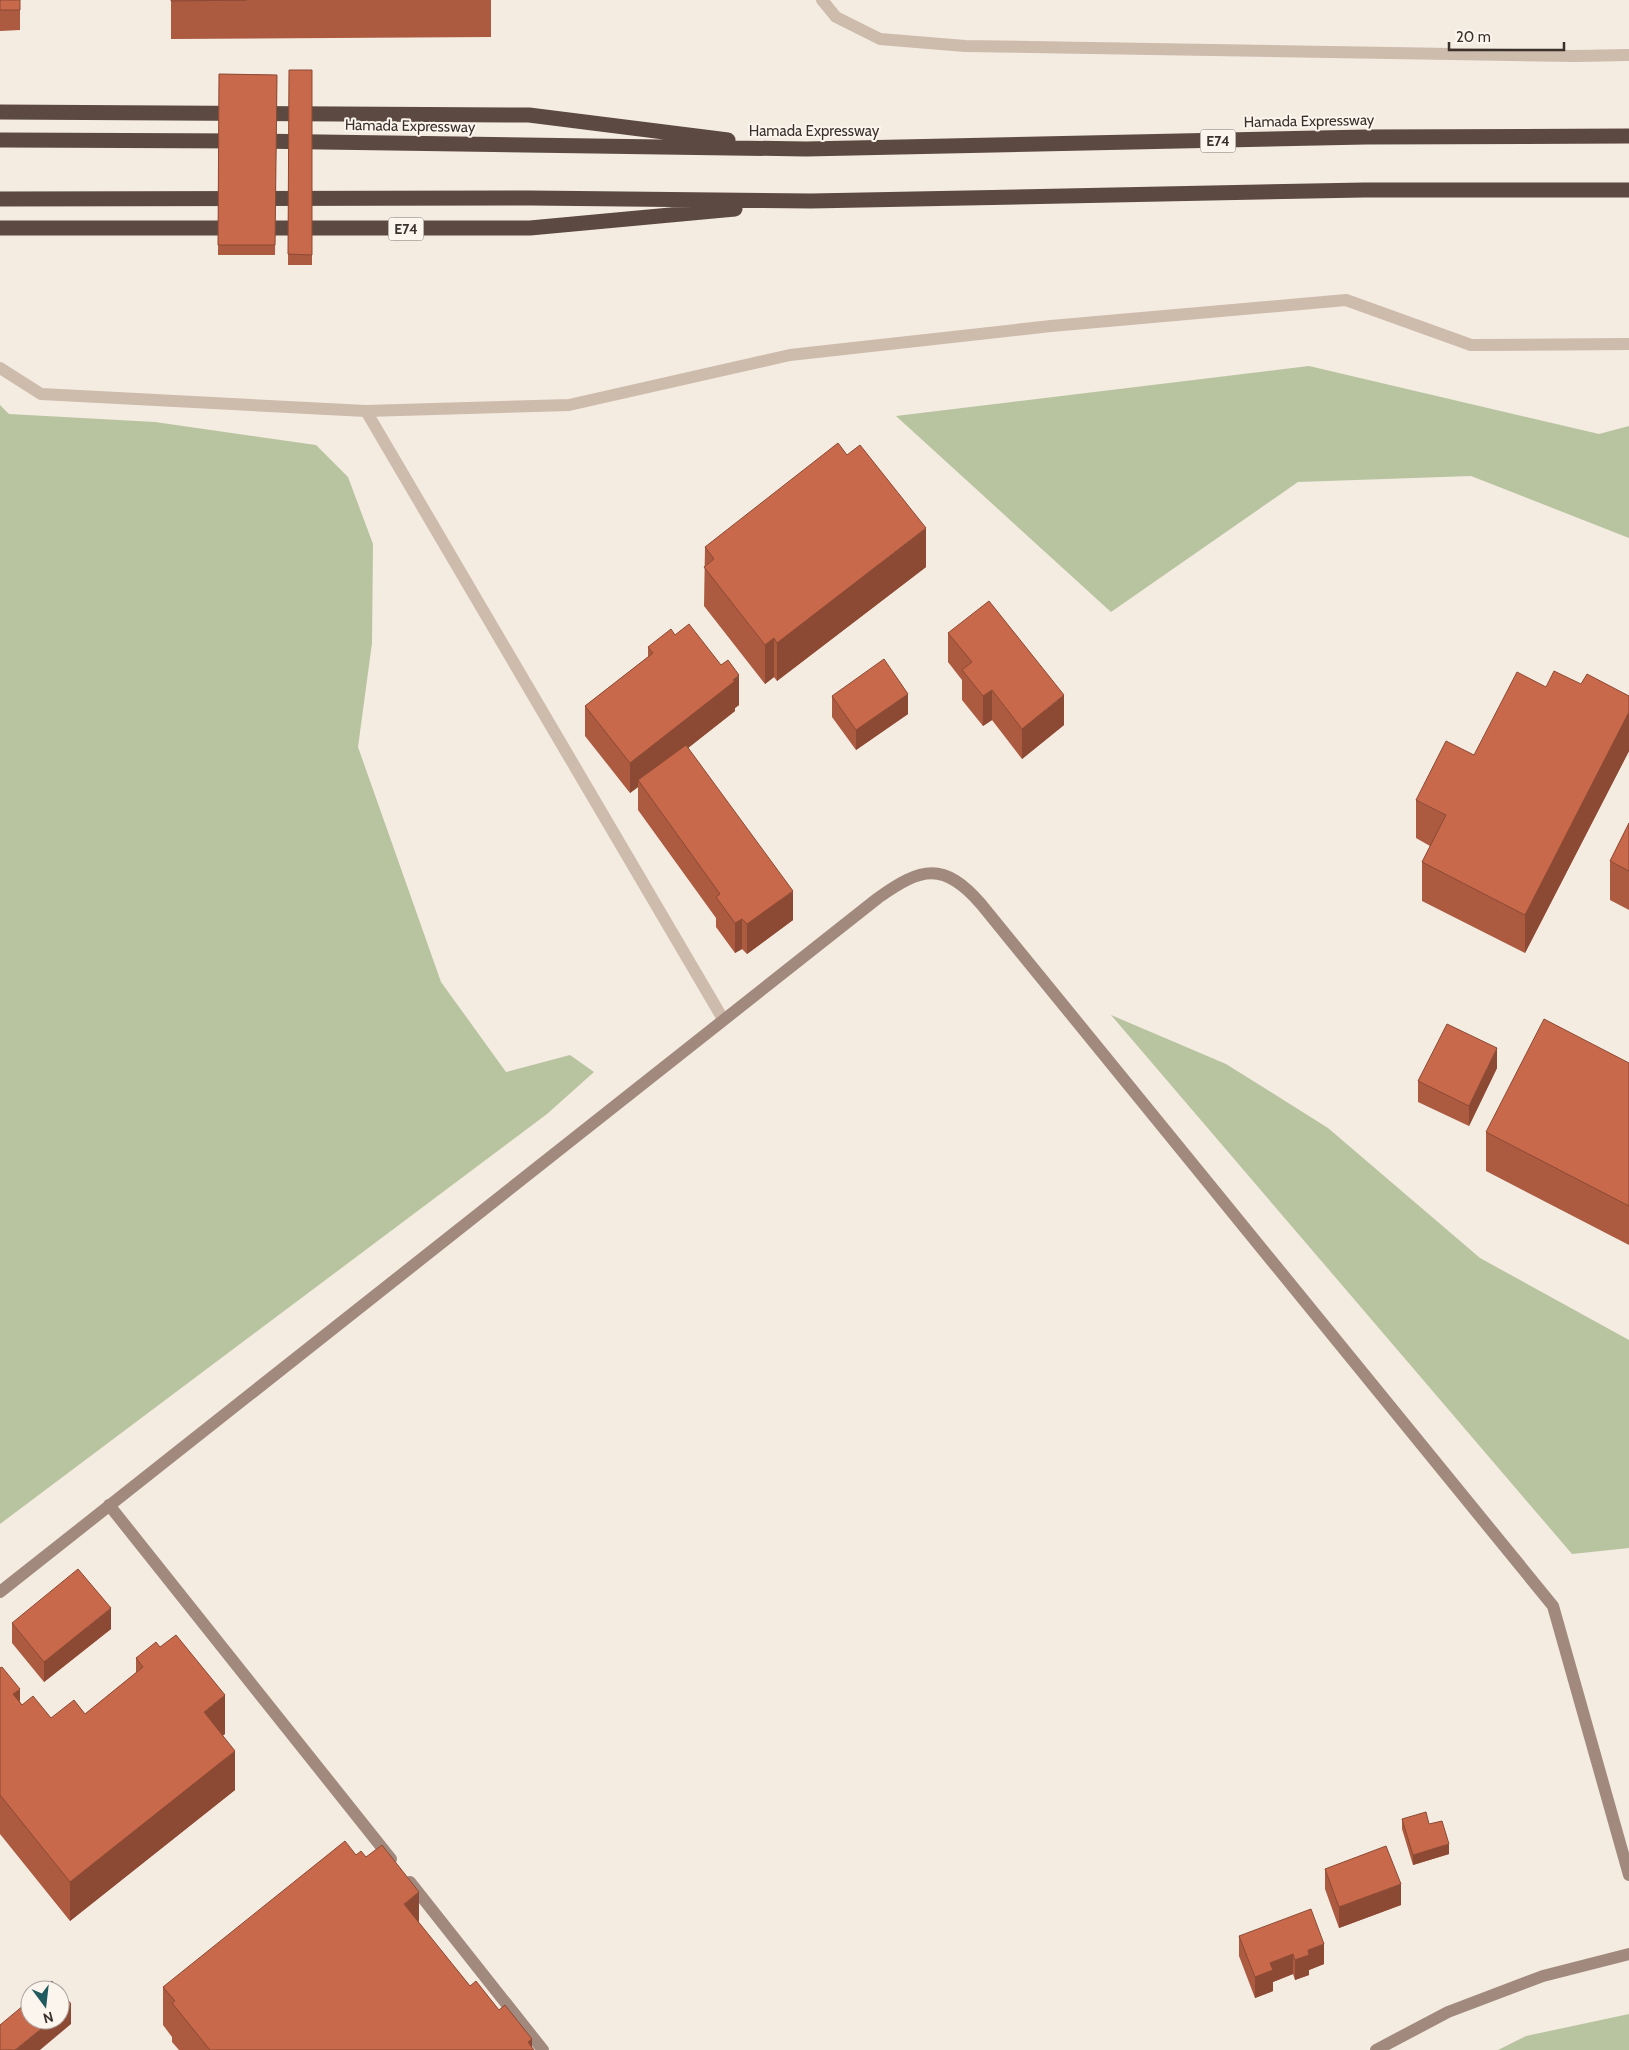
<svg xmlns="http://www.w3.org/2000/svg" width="1629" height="2050" viewBox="0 0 1629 2050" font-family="Cabin,sans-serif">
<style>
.green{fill:#b8c4a0}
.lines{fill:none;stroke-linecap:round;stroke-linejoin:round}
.street{stroke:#cdbbac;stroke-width:12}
.secondary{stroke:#a18a7d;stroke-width:12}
.highway{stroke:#5c4a42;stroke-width:15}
.wall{fill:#ac5a40}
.shaded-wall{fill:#8c4a34}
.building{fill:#c8694b;stroke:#8c4a34}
.labels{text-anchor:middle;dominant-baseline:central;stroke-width:4;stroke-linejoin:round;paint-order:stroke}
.shield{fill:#fbf5ee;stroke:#756b66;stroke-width:1}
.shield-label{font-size:14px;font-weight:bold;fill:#3b302b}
.street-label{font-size:15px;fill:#3b302b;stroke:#fbf5ee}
</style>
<rect width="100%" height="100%" fill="#f4ebe1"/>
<path class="green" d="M1309 366 1599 434 1629 426V538L1471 476 1298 482 1111 612 896 416Z
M0 405 9 414 155 422 316 445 348 477 373 544 372 643 358 747 441 982 506 1072 570 1055 594 1072 547 1114 0 1524Z
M1111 1015 1226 1064 1328 1128 1480 1258 1629 1340V1548L1572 1554Z
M1629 2014V2050H1498L1526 2036Z"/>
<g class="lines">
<path class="street" d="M822 0 836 17 880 39 965 46 1575 56 1629 55
M0 368 41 394 366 411 569 405 790 355 1051 326 1346 300 1471 345 1629 344
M366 411 723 1019"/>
<path class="secondary" d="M109 1505 391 1859
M0 1592 878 898C921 867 944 861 981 904L1553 1606 1629 1875
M410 1882 543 2050
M1376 2050 1448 2012 1543 1976 1629 1954"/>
<path class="highway" d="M0 112 529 115 728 140
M0 140 249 141 806 149 1366 137 1629 136
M0 199 531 198 811 201 1364 190H1629
M0 228H530L735 209"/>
</g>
<path class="wall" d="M0 0H20V30L0 31Z
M171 0H491V37L171 39Z
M289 70H312V265H288Z
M219 74 277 75 275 255H218Z
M705 547 926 567 777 681 774 677 765 684 704 606Z
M948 633 1064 725 1022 759 992 720 983 726 962 700V680L948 662Z
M675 635 739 705 735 708V711L688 748 793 920 747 954 742 949 735 953 716 927V918L638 810V787L630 793 585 736V706L648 657V647Z
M1581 684 1629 696V751L1525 953 1422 901V862L1430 846 1416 838V800L1474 755 1546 687Z
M832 696 908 714 856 750 832 717Z
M1629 823V910L1610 900V861Z
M1629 1063V1245L1486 1171V1132Z
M1497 1068 1469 1126 1418 1102V1081Z
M12 1623 111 1629 44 1682 12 1643Z
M136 1658 225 1734 223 1735 235 1790 70 1921 0 1834V1668L22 1705 51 1718 85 1714 136 1673Z
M1402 1819 1429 1824 1449 1854 1413 1865 1402 1829Z
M356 1855 419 1924 470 1986 499 2010 534 2050H179L172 2042V2037L163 2025V1987Z
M1325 1869 1401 1905 1339 1928 1325 1889Z
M1239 1936 1324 1964 1309 1970V1975L1295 1980 1293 1974 1273 1982V1991L1255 1998 1239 1956Z"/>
<path class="shaded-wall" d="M926 528V567L777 681V643Z
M774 638V677L765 684V645Z
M739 675V705L735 708V711L641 785 638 780V787L630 793V763Z
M992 690V720L983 726V696Z
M908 694V714L856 750V730Z
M1064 695V725L1022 759V729Z
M1629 712V751L1525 953V915Z
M793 891V920L747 954V924Z
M742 919V949L735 953V923Z
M1497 1048V1068L1469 1126V1106Z
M111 1608V1629L44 1682V1662Z
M20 1689V1728L13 1694Z
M225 1695V1734L204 1750V1712Z
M235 1751V1790L70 1921V1882Z
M1449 1844V1854L1413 1865V1855Z
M1401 1884V1905L1339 1928V1907Z
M419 1892V1930L404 1904Z
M1324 1944V1964L1309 1970V1975L1295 1980V1960L1308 1950Z
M1293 1954V1974L1273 1982V1991L1255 1998V1977L1270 1963Z
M71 2004V2024L40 2050H15L52 2020H60V2013Z
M532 2039V2050L528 2042Z"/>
<path class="building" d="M0 0H20V10H0Z
M171 0H247L171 1Z
M289 70H312V255L288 254Z
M219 74 277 75 275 245H218Z
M838 443 847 455 860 445 926 528 777 643 774 638 765 645 704 567 714 559 705 547Z
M989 601 1064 695 1022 729 992 690 983 696 962 670 972 662 948 633Z
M689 624 721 665 728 660 739 675 733 680 735 681 630 763 585 706 653 653 648 647 671 629 675 635Z
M884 659 908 694 856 730 832 696Z
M1554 671 1581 684 1587 674 1629 696V712L1525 915 1422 862 1446 815 1416 800 1446 741 1474 755 1517 672 1546 687Z
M686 745 793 891 747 924 742 919 735 923 716 897 720 894 638 780Z
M1629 823V871L1610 861Z
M1544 1019 1629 1063V1206L1486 1132Z
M1447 1024 1497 1048 1469 1106 1418 1081Z
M78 1569 111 1608 44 1662 12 1623Z
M176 1635 225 1695 204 1712 235 1751 70 1882 0 1795V1668L2 1667 20 1689 13 1694 22 1705 33 1696 51 1718 74 1700 85 1714 143 1667 136 1658 156 1642 160 1647Z
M1426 1812 1429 1824 1442 1821 1449 1844 1413 1855 1402 1819Z
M345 1841 356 1855 361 1851 366 1857 382 1845 419 1892 404 1904 470 1986 476 1981 499 2010 505 2005 532 2039 528 2042 534 2050H210L172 2003 175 2001 163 1987Z
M1386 1846 1401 1884 1339 1907 1325 1869Z
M1311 1909 1324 1944 1308 1950 1309 1955 1295 1960 1293 1954 1270 1963 1273 1970 1255 1977 1239 1936Z
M52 1981 60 1990H42Z
M60 1990 71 2004 60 2013Z
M30 2000V2020H52L15 2050H0V2025Z"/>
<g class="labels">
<g class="shield">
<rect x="1200.5" y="129.5" width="35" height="23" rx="4"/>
<rect x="388.5" y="217.5" width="35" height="23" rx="4"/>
</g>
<g class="shield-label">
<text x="1218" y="141">E74</text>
<text x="406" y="229">E74</text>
</g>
<g class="street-label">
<text transform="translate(1309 121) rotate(-1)">Hamada Expressway</text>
<text transform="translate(410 126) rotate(1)">Hamada Expressway</text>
<text x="814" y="131">Hamada Expressway</text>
</g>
</g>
<g transform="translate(45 2005) rotate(165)"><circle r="24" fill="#fbf5ee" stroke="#aea6a0"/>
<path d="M0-4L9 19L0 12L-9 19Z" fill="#1f5a5e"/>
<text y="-8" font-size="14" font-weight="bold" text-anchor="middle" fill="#3b302b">N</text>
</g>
<path d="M1449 42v8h115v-8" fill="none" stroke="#3b302b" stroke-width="2.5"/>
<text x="1456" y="42" font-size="15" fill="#3b302b" stroke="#fbf5ee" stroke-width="4" paint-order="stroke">20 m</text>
</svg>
